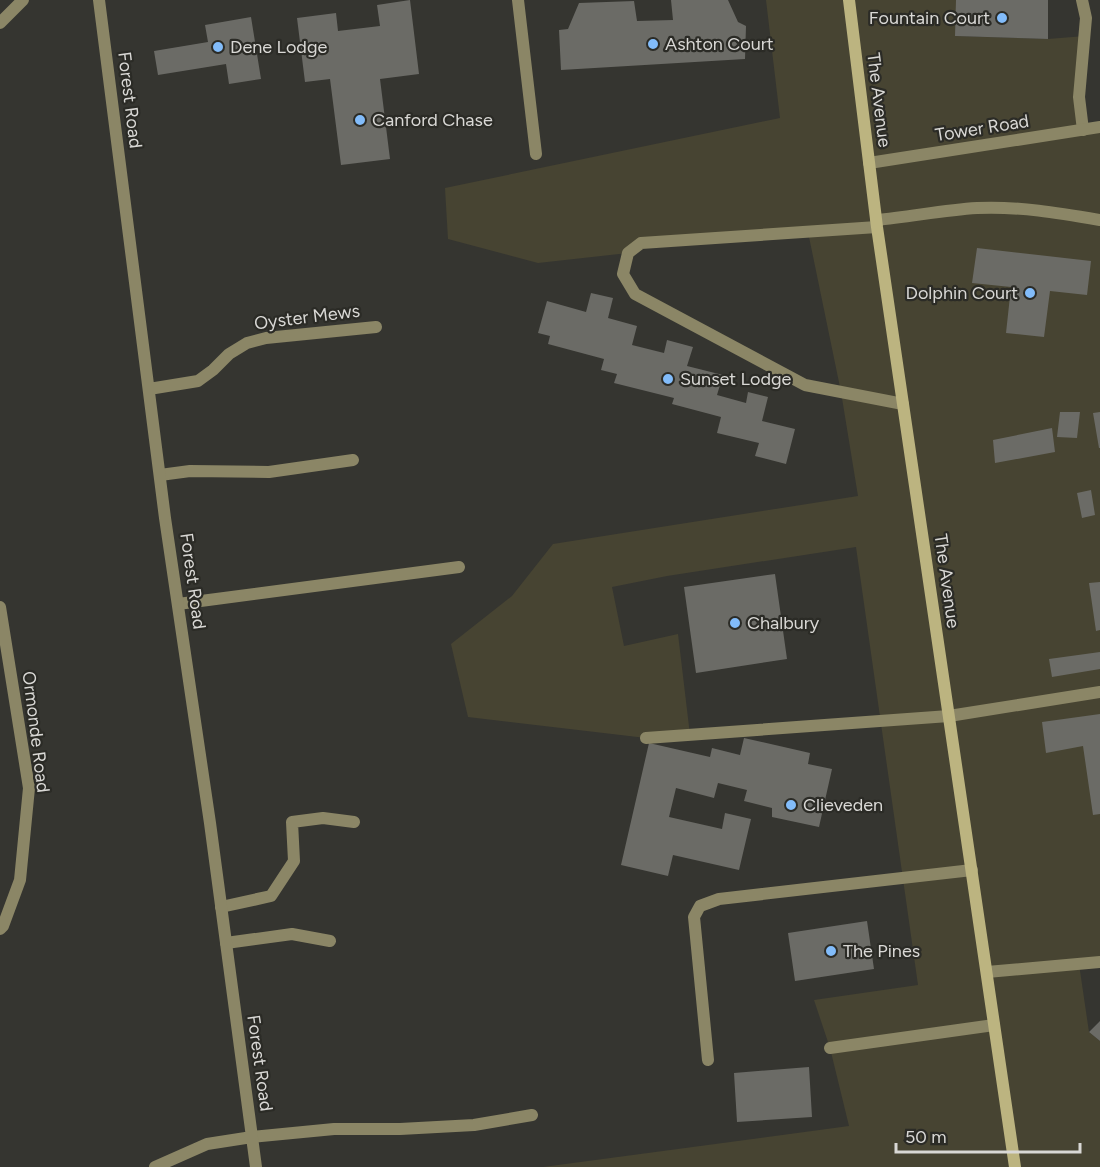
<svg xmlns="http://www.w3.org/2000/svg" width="1100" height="1167" viewBox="0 0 1100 1167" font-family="Figtree,sans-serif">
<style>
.green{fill:#474432}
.building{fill:#6b6b66}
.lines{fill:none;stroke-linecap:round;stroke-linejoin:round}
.lane{stroke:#8b8666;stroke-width:12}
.street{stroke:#8b8666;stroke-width:12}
.secondary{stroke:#bcb480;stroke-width:12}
.poi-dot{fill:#82bcfa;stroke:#2b2b26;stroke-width:2}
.labels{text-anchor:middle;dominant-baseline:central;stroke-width:4.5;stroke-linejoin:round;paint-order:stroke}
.poi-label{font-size:18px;fill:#d9d8d5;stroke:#2b2b26;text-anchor:start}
.street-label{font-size:18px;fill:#d9d8d5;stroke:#2b2b26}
</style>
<rect width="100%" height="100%" fill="#353530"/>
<path class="green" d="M766 0H956V36L1048 39 1085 36 1083 130 1100 127V962L1079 964 1089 1032 1100 1041V1167H543L849 1126 830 1048 814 1000 918 985 856 547 667 576 612 587 624 646 678 634 690 735 646 738 468 717 451 644 512 596 553 544 858 496 841 392 808 232 664 240 628 253 538 263 448 239 445 188 780 118Z"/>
<path class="building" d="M410 0 419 74 380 79 390 159 341 165 330 79 305 82 297 18 336 13 338 31 380 26 377 5Z
M671 0H728L738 22 746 26 745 59 561 70 559 30 568 29 579 3 634 1 637 21 673 20Z
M956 0H1048V39L955 36Z
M251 17 261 79 229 84 226 64 158 75 154 51 208 42 205 25Z
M977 248 1091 261 1087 295 1050 291 1044 337 1006 333 1011 287 972 283Z
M591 293 613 298 608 318 637 326 632 345 664 353 667 340 693 347 687 366 723 375 717 395 746 403 748 392 768 397 762 421 795 429 786 464 755 456 759 443 717 433 721 417 672 404 674 398 614 383 617 374 601 370 604 359 548 344 550 336 538 333 547 301 586 312Z
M1060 412H1080L1077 438 1057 437Z
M1100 412V448H1099L1093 413Z
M1052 428 1055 452 995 463 993 440Z
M1091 490 1095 515 1082 518 1077 493Z
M775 574 787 659 696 673 684 587Z
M1100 582V630L1096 631 1089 583Z
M1100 652V669L1052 677 1049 659Z
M1100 714V814L1093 815 1083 746 1046 753 1042 722Z
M744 738 810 753 808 764 832 769 819 827 772 817V808L744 801 747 790 718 783 714 798 676 788 669 817 722 829 725 813 751 819 739 870 673 855 668 876 621 865 649 743 710 757 712 748 740 755Z
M867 921 874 969 795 981 788 933Z
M1100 1021V1041L1089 1032Z
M809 1067 812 1117 737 1122 734 1073Z"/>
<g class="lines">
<path class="lane" d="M518 0 536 154
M1082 0 1086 18 1079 97 1083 130
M876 220C910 217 943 210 977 208 1018 206 1059 213 1100 220
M877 227 641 243 628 253 623 274 635 294 805 385 903 404
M160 475 190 471 269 472 353 460
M178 604 459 567
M646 738 949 716 1100 692
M221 907 271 896 294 861 292 822 323 818 354 822
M226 943 292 934 330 941
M987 972 1100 962
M830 1048 994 1025
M708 1060 694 917 700 906 719 899 972 870
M252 1137 334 1129H400L474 1125 532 1115"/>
<path class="street" d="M99 0 165 518 210 823 256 1167
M0 23 23 0
M869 163 1100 127
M149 389 198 381 213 370 229 354 247 343 266 338 376 327
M0 607 29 788 20 880 3 926 0 929
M155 1167 207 1144 252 1137"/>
<path class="secondary" d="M849 0 877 227 1015 1167"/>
</g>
<g class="poi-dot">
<circle cx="1002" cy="18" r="6"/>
<circle cx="653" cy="44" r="6"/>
<circle cx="218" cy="47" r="6"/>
<circle cx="360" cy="120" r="6"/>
<circle cx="1030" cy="293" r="6"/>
<circle cx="668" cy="379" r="6"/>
<circle cx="735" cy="623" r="6"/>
<circle cx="791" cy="805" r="6"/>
<circle cx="831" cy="951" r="6"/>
</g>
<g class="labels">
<g class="poi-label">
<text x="990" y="18" text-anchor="end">Fountain Court</text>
<text x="665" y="44">Ashton Court</text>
<text x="230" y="47">Dene Lodge</text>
<text x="372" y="120">Canford Chase</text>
<text x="1018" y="293" text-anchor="end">Dolphin Court</text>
<text x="680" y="379">Sunset Lodge</text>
<text x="747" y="623">Chalbury</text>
<text x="803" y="805">Clieveden</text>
<text x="843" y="951">The Pines</text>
</g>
<g class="street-label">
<text transform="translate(130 100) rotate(83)">Forest Road</text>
<text transform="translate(879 100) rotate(83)">The Avenue</text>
<text transform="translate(982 128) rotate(-9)">Tower Road</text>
<text transform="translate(307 317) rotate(-7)">Oyster Mews</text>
<text transform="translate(193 581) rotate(82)">Forest Road</text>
<text transform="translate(947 581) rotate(82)">The Avenue</text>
<text transform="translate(36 732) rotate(83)">Ormonde Road</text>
<text transform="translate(260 1063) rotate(82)">Forest Road</text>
</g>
</g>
<path d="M896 1143v9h184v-9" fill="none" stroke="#d9d8d5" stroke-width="3"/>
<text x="905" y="1143" font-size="18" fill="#d9d8d5" stroke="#2b2b26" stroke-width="4.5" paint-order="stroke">50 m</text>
</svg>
